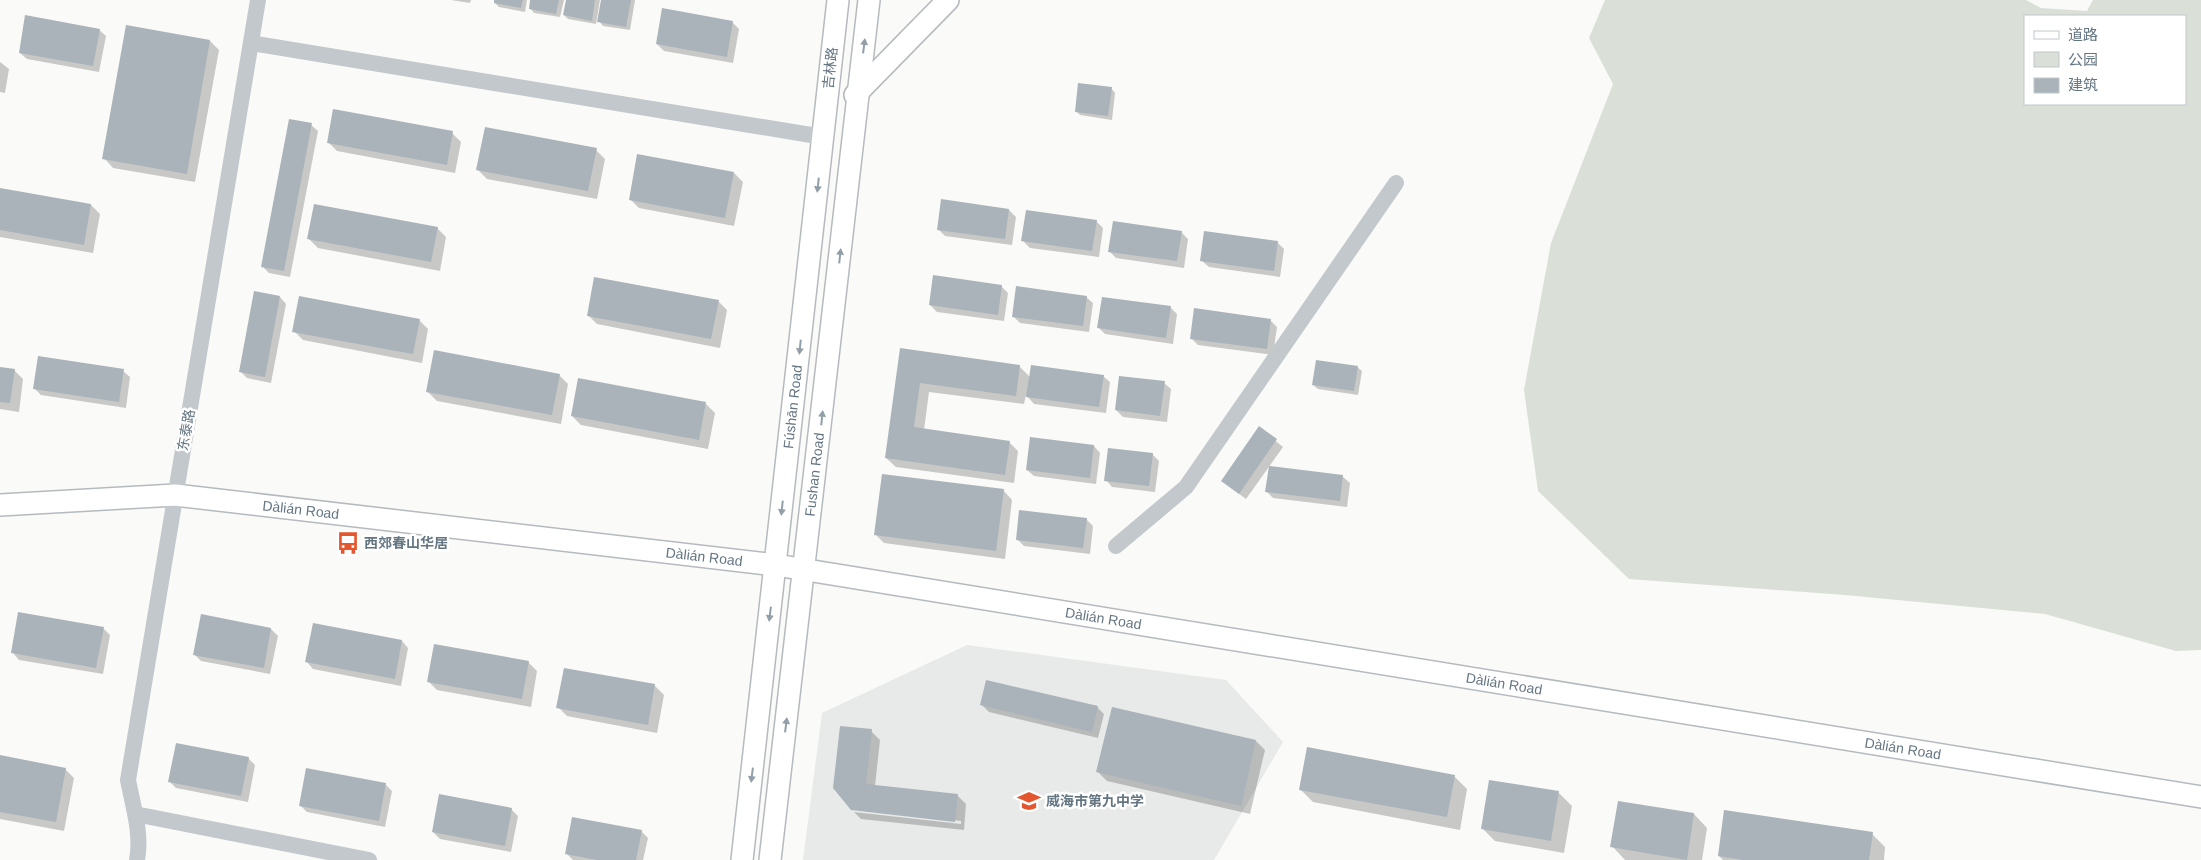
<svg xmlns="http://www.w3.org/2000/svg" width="2201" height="860" viewBox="0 0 2201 860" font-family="Helvetica,'Noto Sans SC',sans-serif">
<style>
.built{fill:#e8e9e9}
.green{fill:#dadfd7;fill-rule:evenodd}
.shadow{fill:#0003}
.building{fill:#aab3b9}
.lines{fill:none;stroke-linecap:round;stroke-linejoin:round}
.major-casing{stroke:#b5babe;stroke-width:24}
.minor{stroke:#c3c8cc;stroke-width:16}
.major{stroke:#fff;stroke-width:21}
.oneway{fill:#939fa8}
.labels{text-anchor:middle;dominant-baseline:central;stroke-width:5;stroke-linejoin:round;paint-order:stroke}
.street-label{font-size:14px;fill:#657683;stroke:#fff}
.poi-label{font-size:14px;font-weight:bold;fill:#657683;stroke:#fff;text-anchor:start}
</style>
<rect width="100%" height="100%" fill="#fafaf8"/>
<path class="built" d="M967 645 1226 680 1283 742 1214 860H803L822 713Z"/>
<path class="green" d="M1605 0H2026L2041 8 2087 11 2093 0H2201V650L2176 651 2045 614 1845 595 1629 579 1538 491 1524 390 1551 243 1613 84 1589 38ZM2025 16H2185V104H2025Z"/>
<path class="shadow" d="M451 0H471L470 3Z
M496 0H527L525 12 499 7 495 3Z
M531 0H564L560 17 534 13 530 8Z
M567 0H600L596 24 568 19 564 15Z
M602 0H635L630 30 603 26 599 21Z
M663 10 733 23 739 29 733 63 664 51 657 44Z
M99 30 106 36 99 72 27 59 20 53Z
M210 41 219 50 195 182 113 168 104 158Z
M0 62 9 69 5 93 0 92Z
M1111 88 1115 93 1112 120 1080 115 1076 111Z
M311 125 318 131 290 277 269 273 263 267Z
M452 133 461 142 455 173 337 151 328 142Z
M596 150 605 159 597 199 487 179 478 170Z
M734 173 743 182 734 226 639 208 630 199Z
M0 189 91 205 100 214 93 253 0 237Z
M1009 210 1016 217 1012 245 945 236 938 229Z
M1096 221 1103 228 1099 257 1030 248 1023 241Z
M437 228 446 237 440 271 318 248 309 239Z
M1181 232 1188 239 1184 268 1116 258 1110 252Z
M1277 242 1284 249 1280 277 1209 267 1202 261Z
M1001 286 1008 293 1004 321 937 312 930 305Z
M280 297 286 304 271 383 247 378 240 371Z
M1086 297 1093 303 1089 332 1020 323 1013 316Z
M718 301 727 310 720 348 597 324 588 315Z
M1170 307 1177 314 1173 344 1105 334 1099 328Z
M419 320 428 329 422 363 303 340 294 331Z
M1270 320 1277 327 1273 355 1198 345 1191 338Z
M901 350 1019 366 1030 377 1103 376 1110 382 1106 413 1034 404 1026 395 1024 404 929 392 924 430 1009 442 1018 451 1014 483 896 467 886 458Z
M1357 367 1362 371 1358 395 1318 389 1313 385Z
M0 368 14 370 23 379 19 412 0 409Z
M123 371 130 377 126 408 41 395 34 388Z
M559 375 568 384 561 424 437 401 428 392Z
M1164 383 1171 389 1167 422 1123 417 1116 410Z
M706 404 715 413 708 449 581 425 572 416Z
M1260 428 1283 447 1246 499 1222 481Z
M1094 446 1100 453 1096 484 1034 476 1027 470Z
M1152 454 1159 461 1155 492 1112 487 1106 480Z
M1343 477 1350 483 1347 507 1273 498 1267 492Z
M1003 490 1012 500 1005 559 884 543 875 534Z
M1086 519 1093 526 1090 554 1024 546 1017 539Z
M202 616 271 629 278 636 270 674 201 661 194 654Z
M103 628 110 635 103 674 19 660 13 653Z
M402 641 408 648 401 686 313 669 307 662Z
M528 662 537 671 531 707 437 690 428 681Z
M564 669 655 686 664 695 657 733 567 716 558 707Z
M982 705 1097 707 1104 714 1098 738 989 712Z
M1113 708 1256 741 1265 750 1250 814 1107 781 1098 772Z
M871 731 880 740 875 786 957 795 966 804 964 830 861 819 854 812 961 824V821L852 809Z
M0 756 65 769 74 778 64 831 0 819Z
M248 758 255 765 248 802 176 788 170 782Z
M1454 776 1467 789 1460 830 1313 802 1300 789Z
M385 784 392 791 385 827 307 812 301 806Z
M1559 793 1572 806 1564 853 1495 841 1482 828Z
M1619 802 1694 814 1707 828 1702 860H1625L1612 846Z
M511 809 518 816 511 852 440 839 433 832Z
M641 831 648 838 643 860H573L566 853Z
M1872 834 1885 847 1884 860H1723L1719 856Z"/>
<path class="building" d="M494 0H523L521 8 494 3Z
M530 0H559L556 14 529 9Z
M566 0H595L592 21 563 15Z
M601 0H631L626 27 597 22Z
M662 8 733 21 727 57 656 44Z
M25 15 100 29 93 66 19 53Z
M126 25 210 40 187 174 102 159Z
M1078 83 1112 87 1108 116 1075 112Z
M333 109 453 131 447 165 327 143Z
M289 119 312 123 284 271 261 267Z
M485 127 597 148 588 191 476 170Z
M637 154 734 172 725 218 629 200Z
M0 188 91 204 84 245 0 230Z
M941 199 1009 209 1005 239 937 230Z
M314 204 438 227 431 262 307 239Z
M1026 210 1097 220 1092 251 1021 241Z
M1113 221 1182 231 1177 261 1108 252Z
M1204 231 1278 241 1274 271 1200 261Z
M933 275 1002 285 998 315 929 305Z
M594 277 719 300 711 339 587 316Z
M1016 286 1087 296 1083 326 1012 317Z
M254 291 280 296 265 377 239 372Z
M299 296 420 319 413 354 292 332Z
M1102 297 1171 306 1166 338 1097 328Z
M1194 308 1271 319 1267 349 1190 339Z
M900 348 1020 365 1016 396 920 383 914 427 1010 441 1005 475 885 458Z
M434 350 560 374 552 415 426 392Z
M38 356 124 369 119 402 33 389Z
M1316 360 1358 366 1354 391 1312 385Z
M1031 365 1104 375 1099 407 1026 397Z
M0 367 15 369 10 403 0 402Z
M1119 376 1165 381 1160 416 1115 410Z
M578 378 706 402 699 440 571 416Z
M1259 426 1277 439 1239 494 1221 481Z
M1030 437 1094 445 1090 478 1026 470Z
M1108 448 1153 453 1149 486 1104 481Z
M1269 466 1343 475 1340 501 1265 492Z
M882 474 1004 489 996 551 874 535Z
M1019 510 1087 518 1083 548 1016 540Z
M18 612 104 627 96 668 11 653Z
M201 614 271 628 264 668 193 655Z
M313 623 402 640 395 679 305 662Z
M434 644 529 661 522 699 427 682Z
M564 668 655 684 648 725 556 708Z
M986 680 1098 706 1092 732 980 705Z
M1112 707 1256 740 1241 806 1096 772Z
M840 726 872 729 866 784 958 794 955 822 851 810 833 788Z
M176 743 249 757 241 796 168 782Z
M1307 747 1455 775 1447 817 1299 790Z
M0 755 66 768 56 822 0 812Z
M306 768 386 783 379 821 299 806Z
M1489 780 1559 791 1551 841 1481 829Z
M439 794 512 808 505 846 432 832Z
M1618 801 1694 813 1687 860 1610 847Z
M1724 810 1873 832 1869 860H1743L1718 856Z
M572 817 642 830 636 860H597L565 854Z"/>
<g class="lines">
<defs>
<g id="major">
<path d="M855 95 948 0"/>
<path id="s1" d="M0 505 175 495 776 565 2201 797"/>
<path id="s2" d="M742 860 838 0"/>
<path id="s3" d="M770 860 869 0"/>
</g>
</defs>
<use href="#major" class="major-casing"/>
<path class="minor" d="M251 43 823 137
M1116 546 1186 487 1396 183
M135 814 369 860
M137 860C142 834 133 806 128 780L258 0"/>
<use href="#major" class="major"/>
</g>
<defs><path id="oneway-solid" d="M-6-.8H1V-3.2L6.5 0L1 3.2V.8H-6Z" transform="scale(1.25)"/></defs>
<g class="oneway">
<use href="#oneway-solid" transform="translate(864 46) rotate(-83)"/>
<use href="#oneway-solid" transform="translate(818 185) rotate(96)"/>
<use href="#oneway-solid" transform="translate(840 256) rotate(-84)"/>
<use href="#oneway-solid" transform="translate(800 347) rotate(96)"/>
<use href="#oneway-solid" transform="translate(822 418) rotate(-84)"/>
<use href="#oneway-solid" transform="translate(782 508) rotate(96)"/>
<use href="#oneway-solid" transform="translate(770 614) rotate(97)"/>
<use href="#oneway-solid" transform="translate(786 725) rotate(-83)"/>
<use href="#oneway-solid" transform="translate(752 775) rotate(97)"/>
</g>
<defs>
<symbol id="bus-bare" viewBox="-9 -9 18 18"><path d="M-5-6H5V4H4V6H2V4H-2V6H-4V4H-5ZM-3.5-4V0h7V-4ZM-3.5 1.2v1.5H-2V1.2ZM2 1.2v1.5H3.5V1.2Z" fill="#e4572e" stroke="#fff" stroke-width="2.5" paint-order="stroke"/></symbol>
<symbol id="school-bare" viewBox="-9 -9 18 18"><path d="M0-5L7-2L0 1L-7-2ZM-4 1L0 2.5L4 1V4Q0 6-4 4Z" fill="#e4572e" stroke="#fff" stroke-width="2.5" paint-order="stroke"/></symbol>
</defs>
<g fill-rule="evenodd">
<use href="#bus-bare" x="332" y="527" width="32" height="32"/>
<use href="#school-bare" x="1013" y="785" width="32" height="32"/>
</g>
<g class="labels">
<g class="street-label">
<text transform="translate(830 68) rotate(-84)">吉林路</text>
<text stroke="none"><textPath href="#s2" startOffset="456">Fúshān Road</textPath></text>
<text transform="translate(186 430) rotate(-80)">东泰路</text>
<text stroke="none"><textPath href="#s3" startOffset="388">Fushan Road</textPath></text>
<text stroke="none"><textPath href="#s1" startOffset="302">Dàlián Road</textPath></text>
<text stroke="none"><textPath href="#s1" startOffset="708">Dàlián Road</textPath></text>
<text stroke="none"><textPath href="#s1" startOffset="1112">Dàlián Road</textPath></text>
<text stroke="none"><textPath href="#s1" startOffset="1518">Dàlián Road</textPath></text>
<text stroke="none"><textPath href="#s1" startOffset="1922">Dàlián Road</textPath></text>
</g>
<g class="poi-label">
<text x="364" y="543">西郊春山华居</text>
<text x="1046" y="801">威海市第九中学</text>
</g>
</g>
<rect x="2024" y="15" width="162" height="90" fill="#ffffff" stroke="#c1c8cd"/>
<rect x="2034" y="31" width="25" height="8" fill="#ffffff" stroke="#c1c8cd"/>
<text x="2068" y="40" font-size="15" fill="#657683">道路</text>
<rect x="2034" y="52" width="25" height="15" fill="#dadfd7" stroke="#c1c8cd"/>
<text x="2068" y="65" font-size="15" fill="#657683">公园</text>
<rect x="2034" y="78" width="25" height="15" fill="#aab3b9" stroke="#c1c8cd"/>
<text x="2068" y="90" font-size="15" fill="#657683">建筑</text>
</svg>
